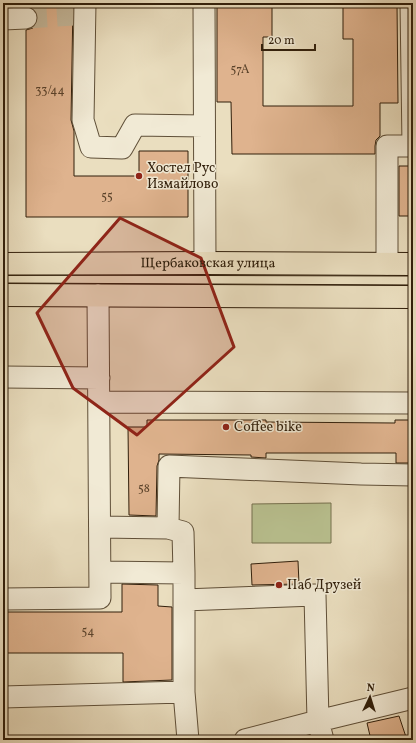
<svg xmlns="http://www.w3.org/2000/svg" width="416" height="743" viewBox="0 0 416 743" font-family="Vollkorn,serif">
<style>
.green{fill:#b9c190;stroke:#75704e}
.building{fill:#dfb38e;stroke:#311f0b}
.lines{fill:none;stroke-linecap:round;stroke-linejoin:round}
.minor-tunnel{stroke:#c5b89b;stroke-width:21;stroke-dasharray:21 10;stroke-linecap:butt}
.minor-casing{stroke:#5f4f38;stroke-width:23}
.major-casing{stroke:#311f0b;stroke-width:24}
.minor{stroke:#f1ead5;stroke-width:21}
.major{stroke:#eadebf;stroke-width:22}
.tram{stroke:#311f0b;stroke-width:1}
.marked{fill:#8f2418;fill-opacity:0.2;stroke:#8f2418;stroke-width:3;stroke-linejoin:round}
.poi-dot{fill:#8f2418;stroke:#f1ead5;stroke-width:1.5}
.labels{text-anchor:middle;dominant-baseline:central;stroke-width:3;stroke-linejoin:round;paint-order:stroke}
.number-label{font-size:12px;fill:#5c442c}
.poi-label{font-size:14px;fill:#311f0b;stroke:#f1ead5;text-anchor:start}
.street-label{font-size:14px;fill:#311f0b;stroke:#f1ead5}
</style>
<rect width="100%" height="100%" fill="#eadebf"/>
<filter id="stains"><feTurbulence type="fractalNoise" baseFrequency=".005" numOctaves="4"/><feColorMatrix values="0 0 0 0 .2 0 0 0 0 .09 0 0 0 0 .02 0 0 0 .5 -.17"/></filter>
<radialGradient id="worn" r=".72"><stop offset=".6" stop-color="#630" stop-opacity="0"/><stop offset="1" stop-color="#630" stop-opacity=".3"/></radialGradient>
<path class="green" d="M331 503V543H252V504Z"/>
<path class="building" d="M26 3H73L71 120 74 131V176H139V151H188V217H26V30L33 28 37 23 38 18 36 11 32 8 26 6Z
M217 4 272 5V37H263V106H353V39H343V5L397 4 398 103H380V136L376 140 375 146V154H232L231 102H217Z
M399 166H413V216H399Z
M147 420H266V422L395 423V420H413V463H396V453H266V458L251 457V455L159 454V460L157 466 156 516 129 515 128 427H147Z
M298 561 299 584 252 585 251 564Z
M122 584 158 585V606L172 607V680L123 682V653H3V612H122Z
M399 716 407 740H371L367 723Z"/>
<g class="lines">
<path class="minor-tunnel" d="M26 18 74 15"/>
<defs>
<path id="minor" d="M85 3 83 120 91 147 122 148 135 125 204 126
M204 3 205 263
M3 19 26 18
M387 264V146H413L411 3
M3 377 99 378
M99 402 413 403
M100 527 168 528 169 466 361 474 413 475
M168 528 183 532 184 573
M100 572 184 573V692
M3 599 100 598 98 295
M184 600 315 595 318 721 323 740
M3 697 184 692 188 740
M245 740 318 721 413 698"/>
<g id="major">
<path id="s1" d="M3 264 205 263 413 264"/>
<path d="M3 295 413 297"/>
</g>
</defs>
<use href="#minor" class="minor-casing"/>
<use href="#major" class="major-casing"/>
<use href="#minor" class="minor"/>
<use href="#major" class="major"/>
<path class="tram" d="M3 275 413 276
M3 283 413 285"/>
</g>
<path class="marked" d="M120 218 201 258 234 347 137 435 73 388 37 313Z"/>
<g class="poi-dot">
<circle cx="139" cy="176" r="4"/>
<circle cx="226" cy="427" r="4"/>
<circle cx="279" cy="585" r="4"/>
</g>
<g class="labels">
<g class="number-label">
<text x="240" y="70">57А</text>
<text x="50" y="91">33/44</text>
<text x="107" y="197">55</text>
<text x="144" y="489">58</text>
<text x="88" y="632">54</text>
</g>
<g class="poi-label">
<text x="147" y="168">Хостел Рус<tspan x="147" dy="16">Измайлово</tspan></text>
<text x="234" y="427">Coffee bike</text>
<text x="287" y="585">Паб Друзей</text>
</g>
<g class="street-label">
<text stroke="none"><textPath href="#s1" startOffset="205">Щербаковская улица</textPath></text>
</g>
</g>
<rect width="416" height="743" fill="none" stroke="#eadebf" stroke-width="16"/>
<rect x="4" y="4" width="408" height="735" fill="none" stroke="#311f0b" stroke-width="2"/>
<rect x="8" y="8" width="400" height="727" fill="none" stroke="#311f0b"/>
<g transform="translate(370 697) rotate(4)" stroke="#f1ead5" stroke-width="3" paint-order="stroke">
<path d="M0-3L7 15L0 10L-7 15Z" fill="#311f0b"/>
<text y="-6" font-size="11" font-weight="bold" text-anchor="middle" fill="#311f0b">N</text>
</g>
<path d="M262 44v6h53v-6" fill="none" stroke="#311f0b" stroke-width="2"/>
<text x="268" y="44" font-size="12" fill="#311f0b" stroke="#f1ead5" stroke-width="3" paint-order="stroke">20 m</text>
<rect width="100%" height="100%" filter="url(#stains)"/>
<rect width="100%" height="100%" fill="url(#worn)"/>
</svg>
